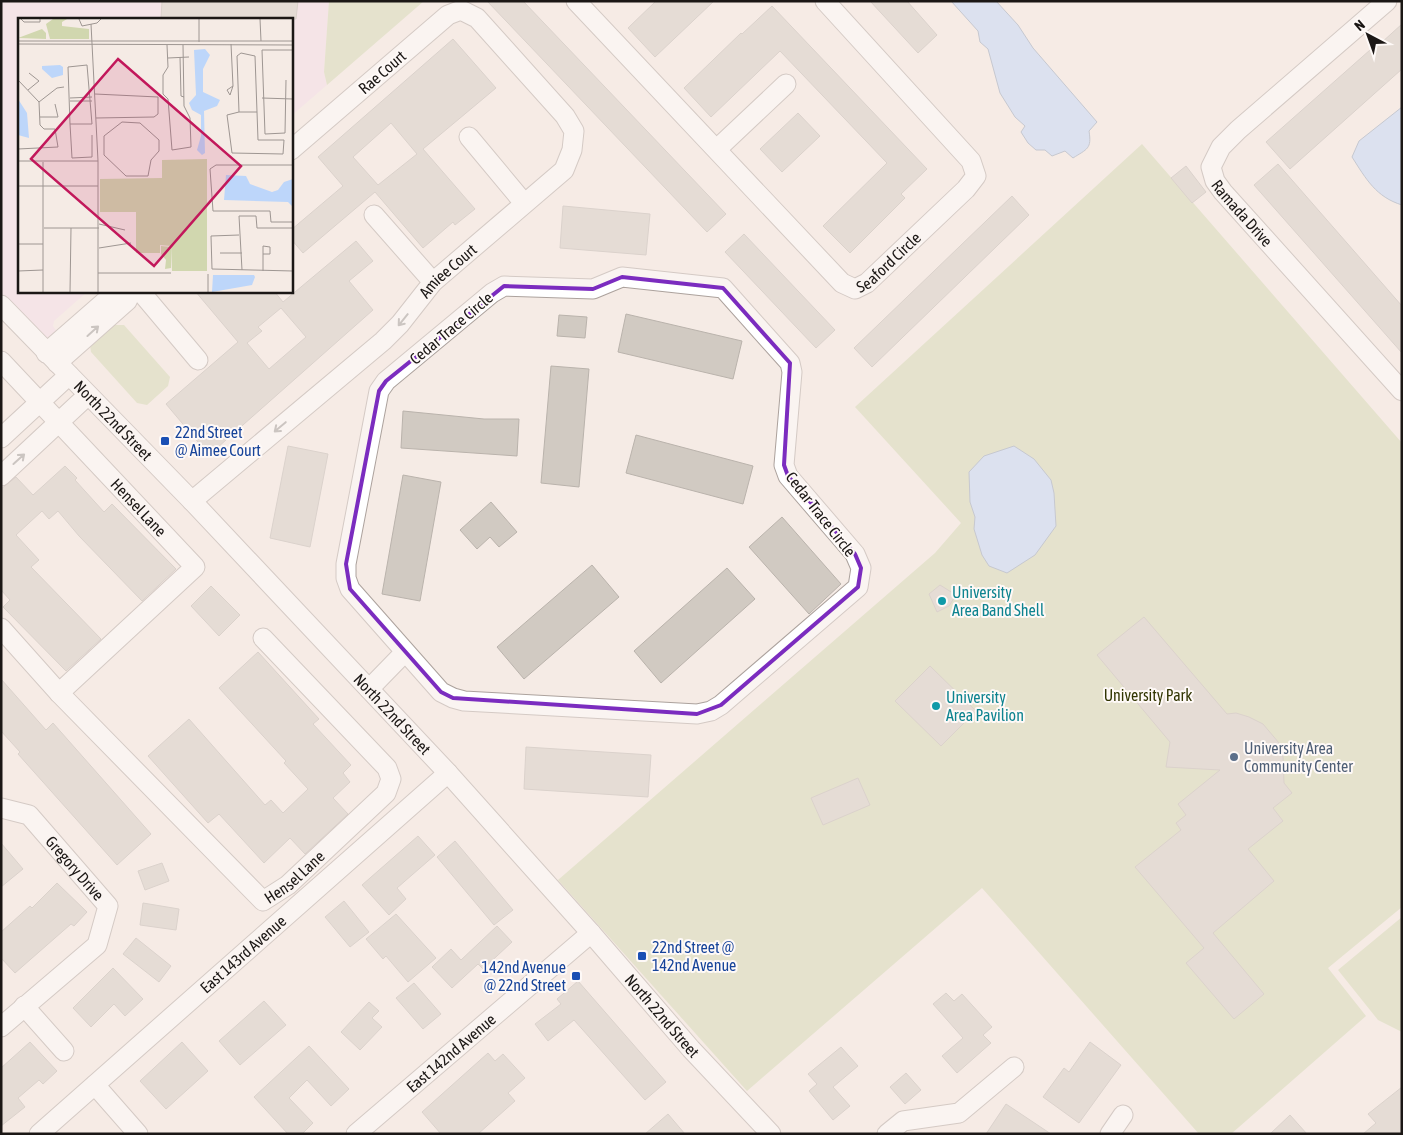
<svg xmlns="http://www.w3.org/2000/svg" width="1403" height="1135" viewBox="0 0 1403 1135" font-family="'Asap Condensed',sans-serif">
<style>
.commercial{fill:#f3dce8}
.green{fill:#d1d7af}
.water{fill:#bdd6fa;stroke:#8c9db5}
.building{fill:#d1cac2;stroke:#bab3ac;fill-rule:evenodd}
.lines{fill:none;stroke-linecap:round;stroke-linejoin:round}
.minor-casing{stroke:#aca29d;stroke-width:21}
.minor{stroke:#fff;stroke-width:19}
.oneway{stroke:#989796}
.marked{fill:none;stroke:#7b2cbf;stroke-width:4;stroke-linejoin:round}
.transit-dot{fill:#1a4fb4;stroke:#fef9f7;stroke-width:2}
.culture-dot{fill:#0f9aa8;stroke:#fef9f7;stroke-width:2}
.service-dot{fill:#5c6f8a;stroke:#fef9f7;stroke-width:2}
.labels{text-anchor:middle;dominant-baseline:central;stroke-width:4;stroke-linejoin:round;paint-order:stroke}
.street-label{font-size:16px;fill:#1b1715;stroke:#fef9f7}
.transit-label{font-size:16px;fill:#164399;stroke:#fef9f7;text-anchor:start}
.culture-label{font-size:16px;fill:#0d838f;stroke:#fef9f7;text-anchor:start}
.park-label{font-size:16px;fill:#313502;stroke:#fef9f7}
.service-label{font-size:16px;fill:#4e5e75;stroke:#fef9f7;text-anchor:start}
.inset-road{fill:none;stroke:#9e9692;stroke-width:1}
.view{fill:#c2185b;fill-opacity:0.15;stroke:#c2185b;stroke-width:2.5}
.inset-edge{fill:none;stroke:#1b1715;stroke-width:2.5}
</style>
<rect width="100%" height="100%" fill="#f5ebe5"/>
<path class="commercial" d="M1 1H329L324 72 327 85 291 116V19H19V291H88L54 321 53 326 60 336 51 346 1 293Z"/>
<path class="green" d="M329 1H424L327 85 324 72Z
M1142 144 1402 443V907L1328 968 1366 1016 1231 1134H1199L982 888 747 1091 558 880 935 553 961 523 855 407Z
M113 325H124L170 377 168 386 147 405 137 403 91 352 90 345Z
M1402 917V1032L1378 1020 1338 970Z"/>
<path class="water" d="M951 1H996L1018 25 1033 48 1097 122 1089 131C1092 149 1087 149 1073 158L1065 151 1052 156 1045 150H1036L1028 143 1021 132 1025 126 1015 117 1000 93 988 49 980 42 978 31Z
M1402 107V205C1376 197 1366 179 1352 157L1359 141Z
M1014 446 1034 459 1051 480 1054 493 1056 526 1035 555 1007 573 989 566 982 555 974 529 975 517 970 502 969 472 984 456Z"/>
<path class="building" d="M162 1H298L296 19H161Z
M487 1H523L726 214 707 232Z
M656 1H714L655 57 628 28Z
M870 1H907L937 35 918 53Z
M772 6 927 169 901 194 905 198 850 253 823 226 887 163 780 51 711 117 684 88 741 33 742 34Z
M1402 24V69L1290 169 1266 142 1379 42 1381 43Z
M453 39 496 88 423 149 475 209 455 225 453 222 423 248 375 192 303 253 291 239V230L343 186 318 157ZM391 123 417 154 378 185 353 157Z
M798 113 820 136 782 172 760 149Z
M1278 164 1402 306V353L1254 185Z
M1186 166 1206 192 1192 203 1171 178Z
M1012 196 1029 215 872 367 854 348Z
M563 206 650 214 646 255 560 248Z
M744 234 835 330 816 348 725 252Z
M356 241 373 261 349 281 373 310 209 455 166 404 238 342 195 291H274L283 302ZM281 308 306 337 269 369 247 343 262 331 258 327Z
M626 314 742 341 733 379 618 352Z
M559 315 587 317 585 338 557 336Z
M551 366 589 369 579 487 541 483Z
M403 411 484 419H519L517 456 401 448Z
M636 435 753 466 743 504 626 473Z
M288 446 328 454 310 547 270 538Z
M65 466 77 478 75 480 104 512 112 504 176 569 142 601 79 536 58 511 49 519 42 511 16 535 39 560 31 567 101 639 66 671 3 607 10 600 1 590V489L16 477 33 495Z
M403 475 441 482 420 601 382 594Z
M491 502 517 532 499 547 490 537 477 549 460 530Z
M782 517 841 584 809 614 749 547Z
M592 565 619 597 524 679 497 647Z
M727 568 755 599 661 683 634 651Z
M940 585 956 595 949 606 937 612 929 594Z
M211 586 240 615 219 636 191 606Z
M1144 617 1227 714 1236 713 1249 717 1263 724 1279 743 1283 757 1284 783 1292 793 1273 808 1283 821 1248 849 1274 881 1213 933 1264 994 1234 1019 1186 963 1204 948 1135 867 1181 830 1176 823 1186 815 1178 804 1220 770 1166 767 1170 742 1097 655Z
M258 652 319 719 313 724 351 765 343 773 350 782 333 798 348 814 305 854 290 838 264 863 219 814 208 823 148 756 189 719 265 805 271 800 283 813 308 789 284 763 286 761 219 688Z
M930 666 976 711 941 746 895 701Z
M1 679 46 730 53 723 151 834 117 865 18 754 20 752 1 731Z
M526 747 651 755 648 797 524 789Z
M858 778 870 805 823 825 811 798Z
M418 836 435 855 397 888 406 899 389 915 362 885Z
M455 841 513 910 494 925 437 857Z
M1 843 23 869 1 887Z
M162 863 169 881 145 890 138 871Z
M57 883 87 912 74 926 71 924 15 973 1 958V932L30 906 32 908Z
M344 901 369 932 350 947 325 917Z
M143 903 179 909 176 930 140 925Z
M396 914 436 958 408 982 386 956 383 959 366 939Z
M497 926 512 942 483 969 478 964 452 988 432 967 451 949 461 960Z
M136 938 171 966 159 982 123 954Z
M113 968 143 999 125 1016 114 1004 91 1027 73 1008Z
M578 981 666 1082 645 1100 574 1020 548 1041 535 1024 561 1004 557 999Z
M414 983 441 1014 423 1029 396 998Z
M946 993 954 1001 962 994 992 1027 983 1035 991 1043 957 1073 942 1056 963 1038 933 1004Z
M264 1001 286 1025 240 1065 219 1041Z
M369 1002 379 1011 372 1018 382 1027 360 1050 341 1032Z
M30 1042 57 1071 43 1084 39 1080 18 1098 25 1107 1 1126V1068Z
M182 1042 208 1071 166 1109 140 1081Z
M1090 1042 1121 1065 1079 1123 1043 1097 1064 1068 1069 1072Z
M309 1046 349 1089 331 1106 307 1080 289 1098 313 1123 302 1134H288L254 1097Z
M841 1047 858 1066 833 1087 850 1106 833 1120 809 1091 817 1084 808 1074Z
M488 1053 495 1061 503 1054 525 1078 508 1093 515 1101 478 1134H441L422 1112Z
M906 1073 921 1090 905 1104 890 1087Z
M1402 1087V1134H1363L1376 1123 1368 1114Z
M1006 1104 1051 1134H986Z
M668 1114 685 1134H645Z
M1290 1115 1307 1134H1270Z"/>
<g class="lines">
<defs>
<g id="minor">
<path id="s1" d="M576 1 842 283 855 289 867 283 966 189 976 176 971 161 825 1"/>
<path id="s2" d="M1387 1 1238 130 1221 147 1211 167 1215 181 1223 192 1402 391"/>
<path d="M469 137 524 203"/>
<path d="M717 149 786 84"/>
<path d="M374 215 433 282"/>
<path d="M622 277 723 288 790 363 792 372 784 465 788 476 855 554 861 568 858 587 721 705 711 711 697 714 464 701 453 698 441 692 350 589 346 578V564L379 391 386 381 492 293 504 286 593 289Z"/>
<path d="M140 291 198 360"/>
<path id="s3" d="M1 305 192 501 448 773 591 933 691 1049 771 1134"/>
<path d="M46 353 117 291"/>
<path id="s4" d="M1 361 195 567 59 693"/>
<path d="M57 363 127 301 132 291"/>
<path d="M1 438 69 375"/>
<path d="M1 476 88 395"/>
<path id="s5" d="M192 501 383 341 400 324 433 282 564 170 572 150 574 131 565 116 477 18 461 10 448 15 291 150"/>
<path id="s6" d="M1 628 59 693 263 901 288 885 386 793 391 779 387 768 263 638"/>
<path d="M369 689 405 652"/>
<path id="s7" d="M1 808 29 815 108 906 97 945 1 1027"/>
<path d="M24 1006 64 1051"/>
<path d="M95 1085 138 1134"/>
<path id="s8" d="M39 1134 448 773"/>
<path id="s9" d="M356 1134 591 933"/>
<path d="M887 1134 903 1121 959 1113 1014 1067"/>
<path d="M1110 1134 1123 1115"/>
</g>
</defs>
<use href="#minor" class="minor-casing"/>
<use href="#minor" class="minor"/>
</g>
<defs><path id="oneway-shaft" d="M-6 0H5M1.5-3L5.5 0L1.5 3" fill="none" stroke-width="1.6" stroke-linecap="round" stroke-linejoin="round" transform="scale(1.25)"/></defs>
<g class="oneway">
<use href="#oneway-shaft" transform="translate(403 320) rotate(129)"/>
<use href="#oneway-shaft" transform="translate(93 331) rotate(-42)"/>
<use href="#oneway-shaft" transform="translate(280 427) rotate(140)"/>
<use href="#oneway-shaft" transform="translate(19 459) rotate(-42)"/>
</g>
<path d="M0 0H1403V1135H0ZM622 277 723 288 790 363 784 465 788 476 855 554 861 568 858 587 721 705 697 714 453 698 441 692 350 589 346 564 379 391 386 381 504 286 593 289Z" fill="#f5ebe5" fill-opacity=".55" fill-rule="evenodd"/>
<path class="marked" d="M622 277 723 288 790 363 784 465 788 476 855 554 861 568 858 587 721 705 697 714 453 698 441 692 350 589 346 564 379 391 386 381 504 286 593 289Z"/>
<g class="transit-dot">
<rect x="160" y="436" width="10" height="10" rx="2.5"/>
<rect x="637" y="951" width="10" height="10" rx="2.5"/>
<rect x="571" y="971" width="10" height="10" rx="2.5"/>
</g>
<g class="culture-dot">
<circle cx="942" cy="601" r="5"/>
<circle cx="936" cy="706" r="5"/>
</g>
<circle class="service-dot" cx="1234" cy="757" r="5"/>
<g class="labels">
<g class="street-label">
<text transform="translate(382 72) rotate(-41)">Rae Court</text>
<text stroke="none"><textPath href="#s2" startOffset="300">Ramada Drive</textPath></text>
<text stroke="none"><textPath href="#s1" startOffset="445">Seaford Circle</textPath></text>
<text stroke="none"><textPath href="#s5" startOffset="345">Amiee Court</textPath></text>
<text transform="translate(451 328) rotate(-40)">Cedar Trace Circle</text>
<text stroke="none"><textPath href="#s3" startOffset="161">North 22nd Street</textPath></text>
<text stroke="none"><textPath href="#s4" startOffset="201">Hensel Lane</textPath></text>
<text transform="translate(821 514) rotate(52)">Cedar Trace Circle</text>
<text stroke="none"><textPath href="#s3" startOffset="566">North 22nd Street</textPath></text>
<text stroke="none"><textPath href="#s7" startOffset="99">Gregory Drive</textPath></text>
<text stroke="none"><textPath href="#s6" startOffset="418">Hensel Lane</textPath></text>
<text stroke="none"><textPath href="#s8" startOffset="272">East 143rd Avenue</textPath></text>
<text stroke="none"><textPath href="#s3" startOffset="971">North 22nd Street</textPath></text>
<text stroke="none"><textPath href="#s9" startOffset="125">East 142nd Avenue</textPath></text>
</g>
<g class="transit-label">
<text x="175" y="432">22nd Street<tspan x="175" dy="18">@ Aimee Court</tspan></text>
<text x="652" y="947">22nd Street @<tspan x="652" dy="18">142nd Avenue</tspan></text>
<text x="566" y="967" text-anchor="end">142nd Avenue<tspan x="566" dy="18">@ 22nd Street</tspan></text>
</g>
<g class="culture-label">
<text x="952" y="592">University<tspan x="952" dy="18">Area Band Shell</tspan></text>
<text x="946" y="697">University<tspan x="946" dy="18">Area Pavilion</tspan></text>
</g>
<g class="park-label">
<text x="1148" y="695">University Park</text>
</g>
<g class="service-label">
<text x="1244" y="748">University Area<tspan x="1244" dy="18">Community Center</tspan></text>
</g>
</g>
<g transform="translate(18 18)">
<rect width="275" height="275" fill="#f5ebe5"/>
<path d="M35 1H49L44 4V8L71 11V21H32L28 6ZM24 11 28 15V21L0 20ZM189 141V253H154L153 228 142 227V235H118V194H82V161L144 160V142ZM143 228 153 229V250L147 251 148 242 143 236Z" fill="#d1d7af"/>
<path d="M187 31 192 37 185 51V74L202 82 199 88 186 93 187 135 184 137 179 132 183 118V97L174 92 171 85 178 77 176 32ZM42 47 45 49V57L34 60 24 51V48ZM0 81 9 95 11 120 0 117ZM208 157 228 158 232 166 254 174 260 172 266 164 275 161V189L270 184 206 182ZM195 257H236L237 259 234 267 194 274Z" fill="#bdd6fa"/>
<path class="inset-road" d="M3 1 6 4H22V1M61 1 64 8 79 5 83 1M242 1 243 23M73 6 80 143V274M0 23H275M181 24V1M0 26 275 27M213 26 215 68 212 77 209 72 215 68M149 27 150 49 145 57V76L150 81 154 132 173 129 172 100 166 88 165 27M223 35 237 38 240 122H266L265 136 214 135 209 97 221 94 219 38ZM162 39 163 78 166 79M150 40 171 39M0 62 21 84 22 107 26 111H37L40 129 0 131M268 62 267 115 247 116 244 32H275M10 72 21 63 11 55M77 76 140 79V96L136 99 78 100M52 80 74 79M244 80 275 81M52 83H74M21 84 39 70 46 69M221 94H239M22 99H40L37 86M104 104 122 105 141 122V133L133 142 130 158H108L86 137V118ZM52 106H74L69 47 50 49 52 106 54 140 74 139V117M0 143H80M25 144V274M275 147H198L192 151 195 193H252L253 204H275M0 168H80M81 206 107 212M26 210H81M221 217 193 218 194 251 275 253M0 226H25M81 230 113 225M202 235H224M245 236V228L252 229V236H245V253M224 252 221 198H238L239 210H275M0 253 25 252M80 255H153M190 256V274M52 274 53 210"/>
<path class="view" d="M100 41 223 148 136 248 13 141Z"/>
<rect width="275" height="275" class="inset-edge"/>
</g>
<rect width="1403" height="1135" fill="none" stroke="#1b1715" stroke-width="5"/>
<g transform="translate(1368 35) rotate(319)" stroke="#fef9f7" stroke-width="4" paint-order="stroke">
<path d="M0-4L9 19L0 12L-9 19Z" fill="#1b1715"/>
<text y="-8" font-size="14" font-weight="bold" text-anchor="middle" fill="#1b1715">N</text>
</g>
</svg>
